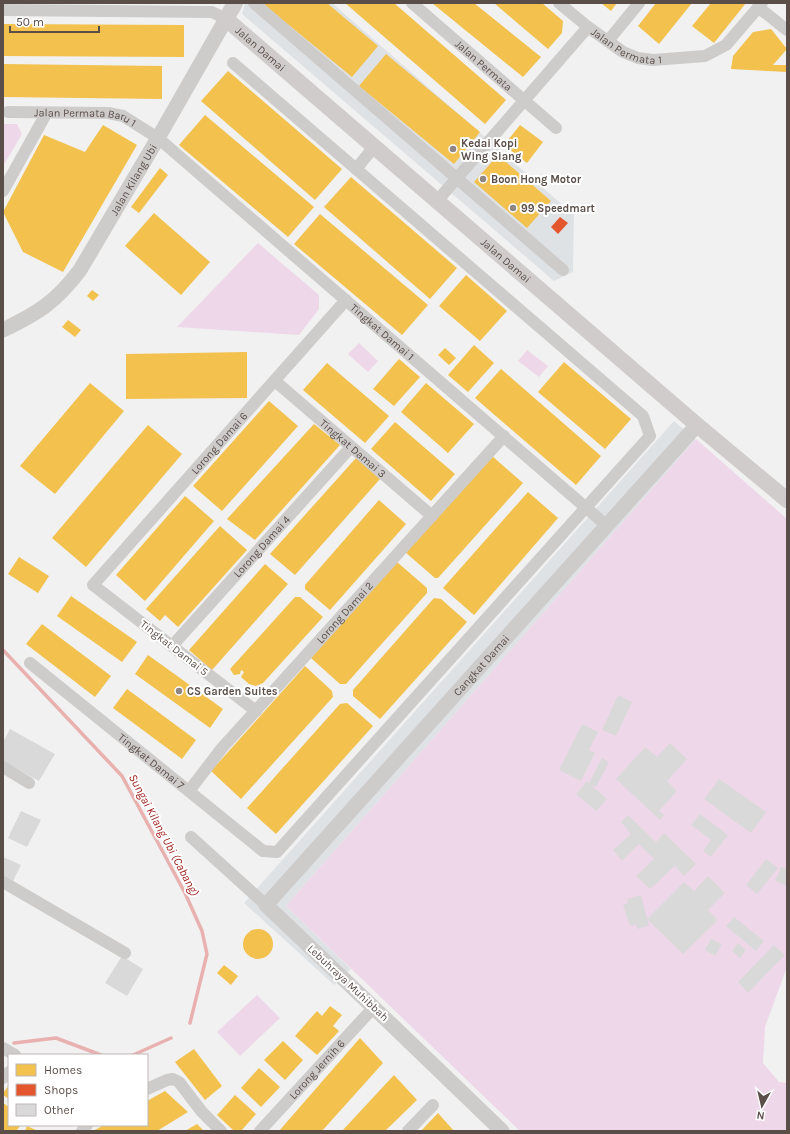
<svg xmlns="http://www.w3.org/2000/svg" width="790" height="1134" viewBox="0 0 790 1134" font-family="Karla,sans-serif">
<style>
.commercial{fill:#dfe2e5}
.green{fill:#eed7e9}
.homes{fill:#f2c14e}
.shops{fill:#e4572e}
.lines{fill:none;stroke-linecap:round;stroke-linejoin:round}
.stream{stroke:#e8b1af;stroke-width:3.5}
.building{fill:#dad9d9}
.minor{stroke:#cecccb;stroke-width:12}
.tertiary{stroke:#cecccb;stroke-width:15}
.secondary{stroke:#d0cccb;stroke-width:16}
.poi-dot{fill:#908784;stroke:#fff;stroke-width:1.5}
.labels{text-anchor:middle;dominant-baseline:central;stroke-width:4;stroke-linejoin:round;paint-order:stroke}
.street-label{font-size:11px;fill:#5b4e49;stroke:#fff}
.poi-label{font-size:11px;font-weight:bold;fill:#5b4e49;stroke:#fff;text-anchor:start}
.water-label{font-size:12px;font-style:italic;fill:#9e1c19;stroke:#fff}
</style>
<rect width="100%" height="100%" fill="#f1f1f1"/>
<path class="commercial" d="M245 3H332L574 215 573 272 554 281 242 14Z
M674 421 696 439 286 906 351 969 334 985 244 903Z"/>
<path class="green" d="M3 123 4 124H17L22 134 3 166Z
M258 243 319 295V309L299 335 177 327Z
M359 343 378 361 368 372 348 354Z
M527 350 548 366 539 377 518 361Z
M696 439 787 519V967L765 1027 763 1063 779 1082 787 1083V1131H520L286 906Z
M257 995 280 1018 240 1056 217 1032Z"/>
<path class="homes" d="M262 3H327L378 46 352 77Z
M345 3H394L506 100 485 124Z
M432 3H474L541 57 523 77Z
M494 3H542L563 21 562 33 548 49Z
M601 3H617L611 11Z
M656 3H692L659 44 638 26Z
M711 3H746L714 43 692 26Z
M3 24 184 25V57L3 56Z
M771 29 787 49 773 65H787V72L731 69 733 56 753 32Z
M386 54 480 132 454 164 359 86Z
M3 64 162 66V99L3 97Z
M228 71 342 169 315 200 201 101Z
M205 115 314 207 288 237 179 145Z
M103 125 137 145 63 272 23 252 3 212 44 135 85 152Z
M520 125 543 142 527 163 504 145Z
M498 155 551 201 527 228 474 182Z
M160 168 168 175 139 213 131 207Z
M351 177 457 268 430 299 324 207Z
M154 213 210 262 181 295 125 246Z
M320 214 428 305 402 335 294 244Z
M466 275 507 311 480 341 439 306Z
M92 290 99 295 93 301 87 296Z
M68 320 81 330 75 337 62 327Z
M474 345 494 363 468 392 448 375Z
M445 348 456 358 449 365 438 355Z
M247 352V398L126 399V354Z
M399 359 420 377 394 406 373 389Z
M564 362 631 419 605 449 538 392Z
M327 363 389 416 365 443 303 390Z
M501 369 601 456 576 485 475 398Z
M90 383 124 411 55 494 20 466Z
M426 383 474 424 448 453 401 412Z
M269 401 298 426 222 511 193 486Z
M395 422 455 474 431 501 371 449Z
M314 424 340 445 255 540 227 519Z
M148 425 182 454 86 567 52 538Z
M492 456 523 483 438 578H435L405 552Z
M356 458 380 479 295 575 270 554Z
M528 492 558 518 474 615 443 588Z
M185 496 214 521 145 601 116 575Z
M379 500 406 524 330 610 305 589V585Z
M220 526 247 550 178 627 165 615 160 621 146 609Z
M19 557 49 576 38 593 8 574Z
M397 562 427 588V593L346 684H340L311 658Z
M265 564 288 584 212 670 189 650Z
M71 596 137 642 122 662 57 616Z
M295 597H300L323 617 263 683 256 686 249 684 241 677 244 672 241 670 240 674 234 675 230 669Z
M434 598 441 599 467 622 380 719 353 696V690Z
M42 624 111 676 95 697 26 644Z
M148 655 223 709 210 728 135 674Z
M305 666 332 691 333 697 241 799 211 771Z
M127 689 196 740 182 759 113 708Z
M347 703 373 726 276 834 247 808 340 704Z
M243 944a15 15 0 1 1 30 0a15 15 0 1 1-30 0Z
M224 965 238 976 231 985 217 973Z
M330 1006 342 1015 333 1026 339 1031 317 1055 295 1036 317 1011 322 1016Z
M360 1038 383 1063 322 1131H279Z
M283 1041 303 1060 285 1080 264 1060Z
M194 1049 222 1086 205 1100 175 1062Z
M259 1068 280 1087 261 1107 241 1088Z
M394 1075 417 1100 385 1131H342Z
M9 1085V1099L3 1095V1093Z
M165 1091 188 1112 157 1131H93L104 1125H147V1101Z
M235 1095 256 1114 241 1131H234L217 1115Z
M3 1103 9 1107V1125H21L16 1131H3Z
M438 1113 454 1131H421Z
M197 1124 204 1131H185Z
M27 1126 38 1131H25Z"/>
<path class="shops" d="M560 217 568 223 558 234 551 227Z"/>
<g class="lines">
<path class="stream" d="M3 650 122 776 185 893 202 931 207 954 190 1023
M14 1043 56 1038 101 1055
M133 1055 171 1038"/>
</g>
<path class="building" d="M618 695 632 702 616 736 602 730Z
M582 724 598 732 589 750 595 753 581 781 559 770Z
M10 729 55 754 39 781 3 761V742Z
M670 743 687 759 667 781 677 791 659 811 664 815 660 820 616 779 645 747 657 757Z
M602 758 609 762 596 787 589 783Z
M719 779 766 812 751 833 704 799Z
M587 781 607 799 596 811 576 794Z
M21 811 41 820 27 847 8 838Z
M700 814 728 835 711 857 703 851 711 840 691 825Z
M628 815 656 842 664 833 696 864 684 876 675 866 650 889 636 876 654 859 639 844 622 861 613 850 631 834 621 822Z
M3 857 21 865 13 881 3 876Z
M766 859 778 868 757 894 746 885Z
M781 867 787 869V886L775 881Z
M708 876 725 893 708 910 718 920 683 954 647 919 684 882 694 891Z
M641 895 649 926 637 929 636 924 630 926 623 905 628 903 627 899Z
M734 917 764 941 756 951 726 926Z
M711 939 722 944 715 956 705 950Z
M738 943 746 950 740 958 732 951Z
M774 945 785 955 748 993 738 982Z
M122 956 143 969 127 996 105 983Z"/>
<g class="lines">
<g class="minor">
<path d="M254 3 563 270"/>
<path id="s1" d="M412 3 556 128"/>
<path id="s2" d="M559 3 588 27 623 52 638 58 653 60 705 56 726 45 762 3"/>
<path d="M758 7 787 30"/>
<path d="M3 10 212 12 226 19"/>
<path d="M608 41 639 3"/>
<path id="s3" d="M8 112 108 113 123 116 158 138 606 525"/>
<path d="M356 169 374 147"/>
<path d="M3 191 46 114"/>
<path d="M437 201 588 27"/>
<path id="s4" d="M275 381 432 516"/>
<path id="s5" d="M172 646 351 447"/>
<path id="s6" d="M30 663 263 851 277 852 650 436 643 416 233 63"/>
<path id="s7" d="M256 711 93 585 346 300"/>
<path d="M3 767 29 783"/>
<path id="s8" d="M189 791 222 748 504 436"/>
<path d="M191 837 266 905"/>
<path d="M3 882 125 953"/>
<path d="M3 1048 15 1055"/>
<path d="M3 1078 9 1072"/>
<path d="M147 1089 167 1080 173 1079 179 1082 202 1112 221 1131"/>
<path d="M82 1131 87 1125"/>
<path id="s9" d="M260 1131 374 1007"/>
<path d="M408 1131 433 1105"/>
</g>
<g class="tertiary">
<path id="s10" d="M3 330C38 313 56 302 80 270L158 138 226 19"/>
<path id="s11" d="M502 1131 393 1026 266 905 697 425"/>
</g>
<path class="secondary" id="s12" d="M235 3 226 19 697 425 787 500"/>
</g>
<g class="poi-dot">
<circle cx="453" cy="149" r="4"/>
<circle cx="483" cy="179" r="4"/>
<circle cx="513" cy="208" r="4"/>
<circle cx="179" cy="691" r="4"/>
</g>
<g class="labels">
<g class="street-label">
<text stroke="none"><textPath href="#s2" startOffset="82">Jalan Permata 1</textPath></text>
<text stroke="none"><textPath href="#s12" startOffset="64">Jalan Damai</textPath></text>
<text stroke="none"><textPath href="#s1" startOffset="95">Jalan Permata</textPath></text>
<text stroke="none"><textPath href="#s3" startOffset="78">Jalan Permata Baru 1</textPath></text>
<text stroke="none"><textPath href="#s10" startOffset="204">Jalan Kilang Ubi</textPath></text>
<text stroke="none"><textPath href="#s12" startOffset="388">Jalan Damai</textPath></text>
<text stroke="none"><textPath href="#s3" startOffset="453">Tingkat Damai 1</textPath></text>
<text stroke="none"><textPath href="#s7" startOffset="396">Lorong Damai 6</textPath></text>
<text stroke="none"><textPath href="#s4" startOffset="103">Tingkat Damai 3</textPath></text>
<text stroke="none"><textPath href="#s5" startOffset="134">Lorong Damai 4</textPath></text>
<text stroke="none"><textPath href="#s8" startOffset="237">Lorong Damai 2</textPath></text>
<text transform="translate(174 648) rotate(38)">Tingkat Damai 5</text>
<text stroke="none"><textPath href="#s11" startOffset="649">Cangkat Damai</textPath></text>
<text stroke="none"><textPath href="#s6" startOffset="156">Tingkat Damai 7</textPath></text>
<text transform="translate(348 983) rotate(43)">Lebuhraya Muhibbah</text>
<text stroke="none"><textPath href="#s9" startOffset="84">Lorong Jernih 6</textPath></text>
</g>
<g class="poi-label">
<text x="461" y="143">Kedai Kopi<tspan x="461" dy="13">Wing Siang</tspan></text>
<text x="491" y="179">Boon Hong Motor</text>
<text x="521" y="208">99 Speedmart</text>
<text x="187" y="691">CS Garden Suites</text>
</g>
<g class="water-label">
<text transform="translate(164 835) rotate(62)">Sungai Kilang Ubi (Cabang)</text>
</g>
</g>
<rect width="790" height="1134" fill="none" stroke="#5b4e49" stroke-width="8"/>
<rect x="8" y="1054" width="140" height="72" fill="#ffffff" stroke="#bdb8b6"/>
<rect x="16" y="1064" width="20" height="12" fill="#f2c14e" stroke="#bdb8b6"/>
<text x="44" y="1074" font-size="12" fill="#5b4e49">Homes</text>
<rect x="16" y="1084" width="20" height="12" fill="#e4572e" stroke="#bdb8b6"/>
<text x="44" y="1094" font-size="12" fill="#5b4e49">Shops</text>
<rect x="16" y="1104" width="20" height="12" fill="#dad9d9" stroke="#bdb8b6"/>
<text x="44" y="1114" font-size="12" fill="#5b4e49">Other</text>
<g transform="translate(762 1106) rotate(188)" stroke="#ffffff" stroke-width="3" paint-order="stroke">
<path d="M0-3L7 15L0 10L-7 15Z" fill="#5b4e49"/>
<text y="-6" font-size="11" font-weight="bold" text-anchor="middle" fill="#5b4e49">N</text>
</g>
<path d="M10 26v6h89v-6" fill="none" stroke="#5b4e49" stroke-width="2"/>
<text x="16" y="26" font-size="12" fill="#5b4e49" stroke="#ffffff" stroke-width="3" paint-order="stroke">50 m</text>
</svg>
